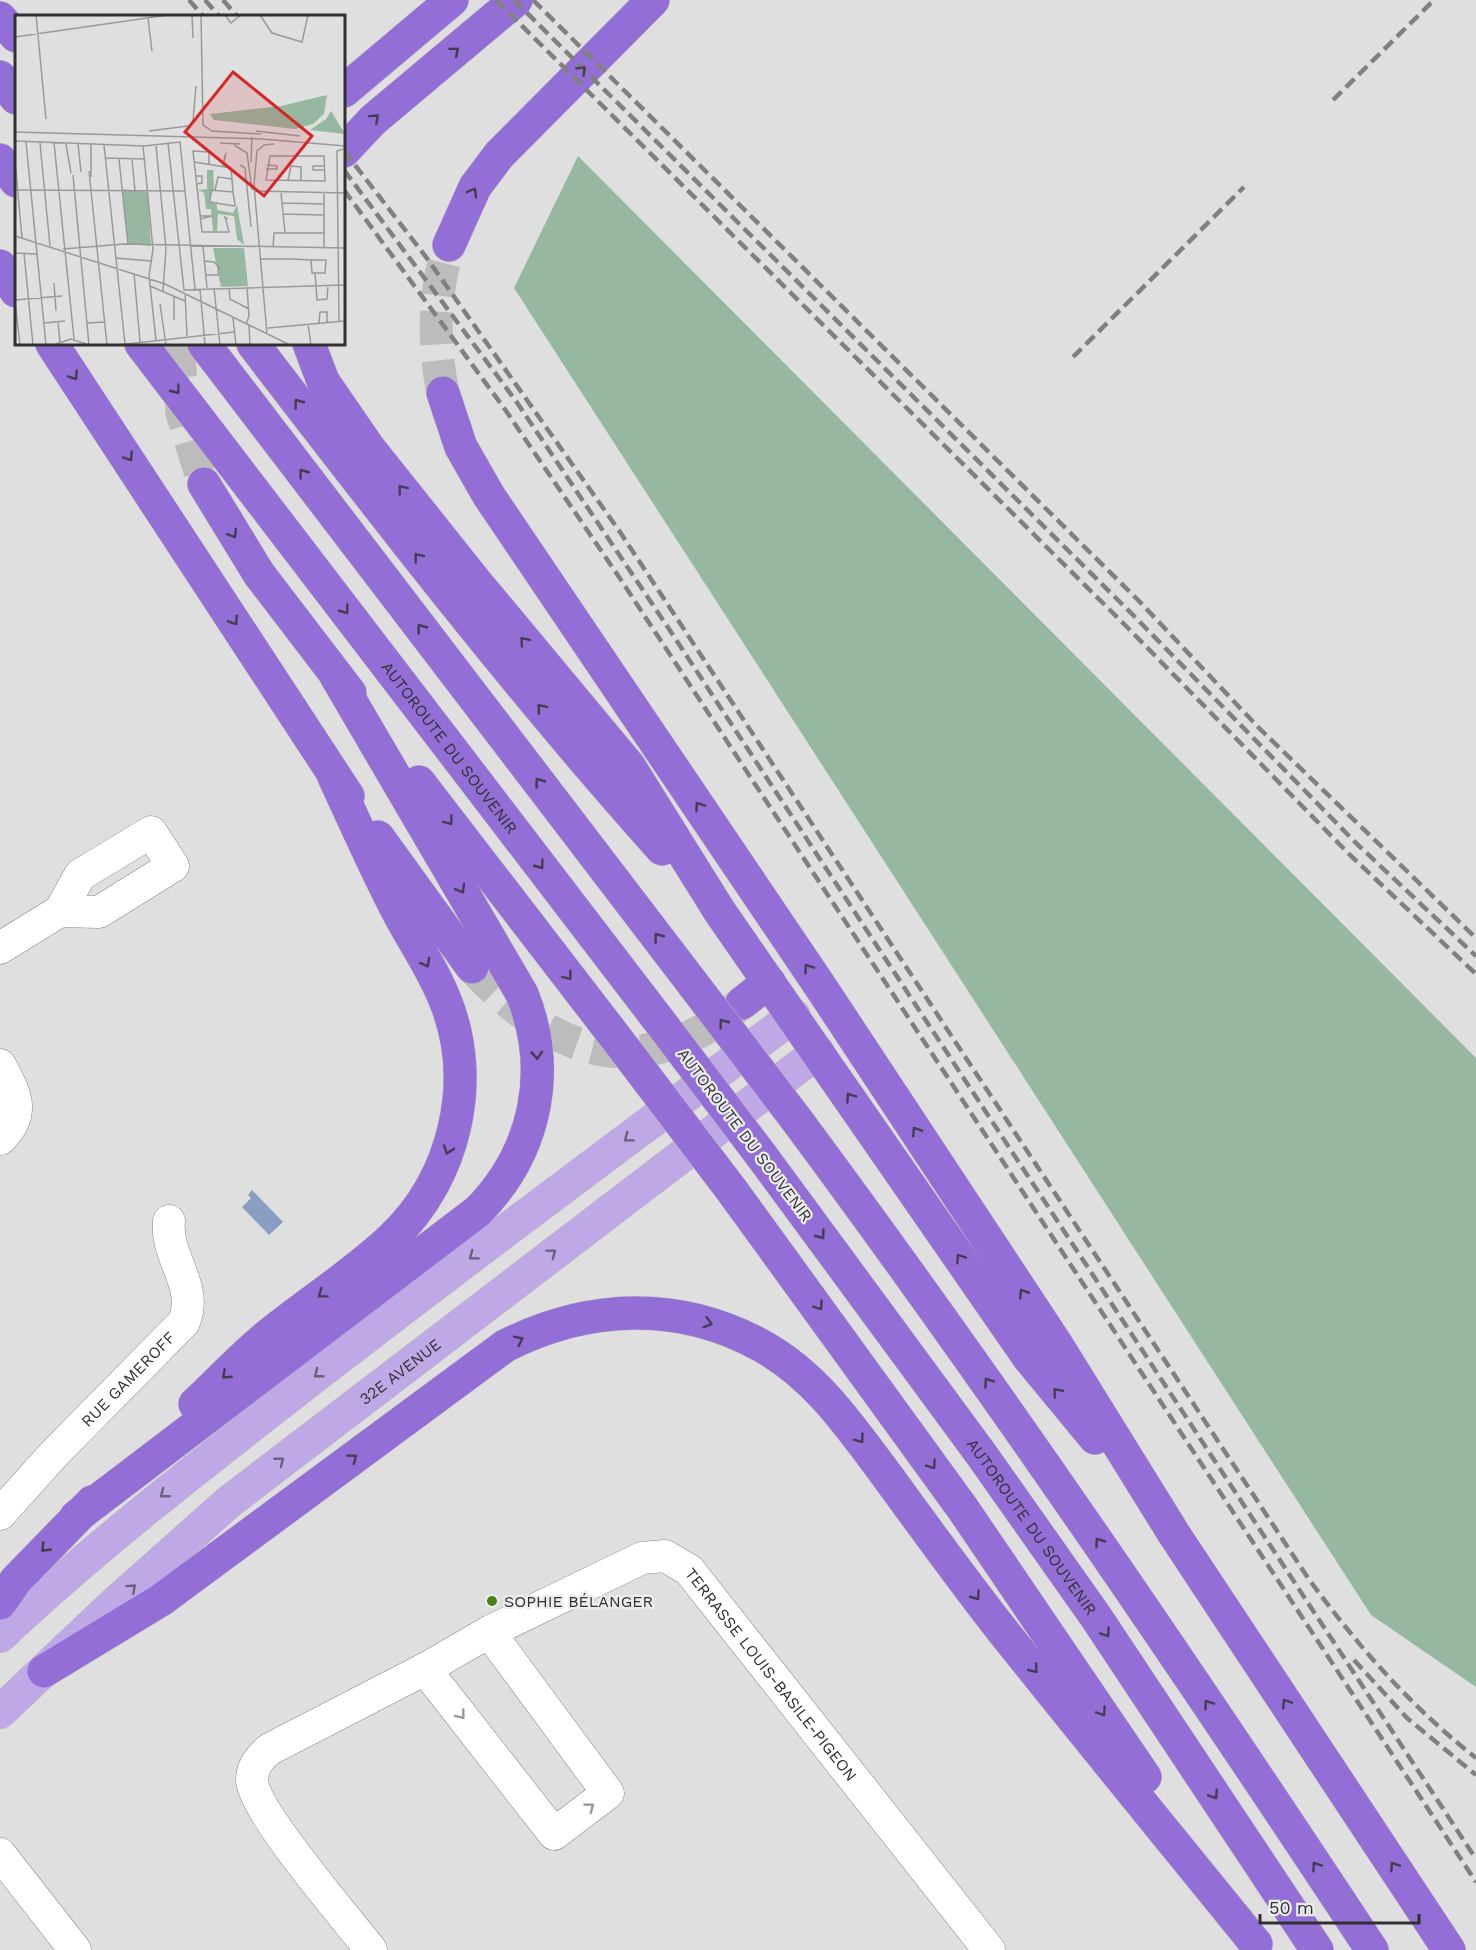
<svg xmlns="http://www.w3.org/2000/svg" width="1476" height="1950" viewBox="0 0 1476 1950" font-family="'Work Sans',sans-serif">
<style>
.green{fill:#96b8a1}
.water{fill:#889fc1}
.lines{fill:none;stroke-linecap:round;stroke-linejoin:round}
.highway-tunnel{stroke:#bcbcbd;stroke-width:33;stroke-dasharray:33 16;stroke-linecap:butt}
.minor-casing{stroke:#89898a;stroke-width:33}
.major-casing{stroke:#bdbdbd;stroke-width:34}
.highway-casing{stroke:#bdbdbd;stroke-width:34}
.minor{stroke:#fff;stroke-width:32}
.major{stroke:#bea8e6;stroke-width:33}
.highway{stroke:#936ed6;stroke-width:33}
.rail{stroke:#808080;stroke-width:4.5;stroke-dasharray:12 6;stroke-linecap:butt}
.highway-bridge-casing{stroke:#bdbdbd;stroke-width:34;stroke-linecap:butt}
.highway-bridge{stroke:#936ed6;stroke-width:33}
.oneway{stroke:#443c51}
.oneway2{stroke:#696079}
.oneway3{stroke:#989898}
.poi-dot{fill:#4e8115;stroke:#ecedee;stroke-width:2}
.labels{text-anchor:middle;dominant-baseline:central;stroke-width:4.5;stroke-linejoin:round;paint-order:stroke}
.street-label{font-size:16px;fill:#303030;stroke:#ecedee}
.poi-label{font-size:16px;fill:#303030;stroke:#ecedee;text-anchor:start}
.inset-road{fill:none;stroke:#99999a;stroke-width:1.5}
.view{fill:#d62828;fill-opacity:0.15;stroke:#d62828;stroke-width:3}
.inset-edge{fill:none;stroke:#303030;stroke-width:3}
</style>
<rect width="100%" height="100%" fill="#dfdfe0"/>
<path class="green" d="M578 156 1476 1058V1687L1371 1615 514 288Z"/>
<path class="water" d="M252 1190 283 1222 269 1235 242 1207 251 1198 248 1195Z"/>
<g class="lines">
<path class="highway-tunnel" d="M179 344 182 413 204 484
M443 393C433 342 433 295 449 245
M472 967C555 1056 640 1086 742 1003"/>
<defs>
<g id="minor">
<path d="M0 948 60 911 80 875 151 832 173 866 99 912 60 911"/>
<path d="M0 1065C15 1093 27 1113 0 1139"/>
<path id="s1" d="M0 1514 53 1455 184 1322C199 1285 165 1258 169 1221"/>
<path d="M425 1669 554 1834 608 1793 489 1632"/>
<path d="M0 1854 75 1950"/>
<path id="s2" d="M371 1950C347 1919 253 1811 252 1780 252 1766 260 1757 270 1749L425 1669 489 1632 642 1558 665 1556 689 1570 989 1950"/>
</g>
<g id="major">
<path d="M0 1636C102 1540 214 1455 324 1369 479 1250 636 1132 794 1016"/>
<path id="s3" d="M0 1712 114 1604 230 1501 818 1052"/>
</g>
<g id="highway">
<path d="M0 18 16 36"/>
<path d="M0 77 16 98"/>
<path d="M344 91 452 0"/>
<path d="M344 151 373 120 516 0"/>
<path d="M0 160 16 181"/>
<path d="M449 245 475 187 499 155 653 0"/>
<path d="M0 266 16 291"/>
<path d="M52 344 348 796"/>
<path id="s4" d="M141 344 657 1018"/>
<path d="M204 344 693 984"/>
<path d="M253 344C385 516 517 687 662 849"/>
<path d="M309 344 323 381 369 448 475 581 629 766 720 912 1029 1358 1095 1438"/>
<path d="M443 393 461 447 489 496 820 986 1055 1342 1174 1534 1449 1950"/>
<path d="M204 484 259 574 350 693"/>
<path d="M419 782 626 1051"/>
<path d="M378 837 472 967"/>
<path d="M742 1003 769 982"/>
<path d="M796 1119C997 1390 1186 1668 1372 1950"/>
<path id="s5" d="M761 1155 981 1454 1096 1617 1317 1950"/>
<path d="M733 1192 963 1509 1145 1777"/>
<path d="M195 1404C220 1381 244 1354 271 1333 311 1301 355 1273 392 1238 455 1178 478 1081 445 1000 433 969 413 941 398 912 375 868 355 822 334 777"/>
<path d="M76 1517 478 1211C536 1152 553 1071 522 994L336 676"/>
<path d="M0 1603 16 1580 92 1502"/>
<path d="M44 1671 161 1600 505 1346C588 1304 679 1300 762 1346 816 1376 849 1425 885 1473 922 1524 959 1575 998 1625 1083 1732 1170 1838 1256 1944"/>
</g>
</defs>
<use href="#minor" class="minor-casing"/>
<use href="#major" class="major-casing"/>
<use href="#highway" class="highway-casing"/>
<use href="#minor" class="minor"/>
<use href="#major" class="major"/>
<use href="#highway" class="highway"/>
<path class="rail" d="M189 0 203 16
M205 0 219 16
M223 0 237 16
M496 0 1125 625 1349 854 1476 974
M514 0 1132 614 1357 844 1476 956
M533 0 1139 601 1259 728 1476 938
M1333 100 1434 0
M344 151 426 257 620 532 1308 1578C1357 1645 1410 1706 1476 1758
M344 170 516 401 669 629 1476 1859
M344 190 504 408 619 577 1476 1882
M1073 357 1244 187
M1354 1660 1407 1718 1476 1775"/>
<defs>
<path id="highway-bridge" d="M693 984 796 1119
M657 1018 761 1155
M626 1051 733 1192"/>
</defs>
<use href="#highway-bridge" class="highway-bridge-casing"/>
<use href="#highway-bridge" class="highway-bridge"/>
</g>
<defs><path id="oneway-chevron" d="M-2-3.5L2.5 0L-2 3.5" fill="none" stroke-width="1.6" stroke-linecap="round" stroke-linejoin="round" transform="scale(1.5)"/></defs>
<g class="oneway">
<use href="#oneway-chevron" transform="translate(455 51) rotate(-40)"/>
<use href="#oneway-chevron" transform="translate(582 70) rotate(-45)"/>
<use href="#oneway-chevron" transform="translate(375 118) rotate(-42)"/>
<use href="#oneway-chevron" transform="translate(473 192) rotate(-60)"/>
<use href="#oneway-chevron" transform="translate(74 376) rotate(56)"/>
<use href="#oneway-chevron" transform="translate(176 390) rotate(53)"/>
<use href="#oneway-chevron" transform="translate(298 403) rotate(-127)"/>
<use href="#oneway-chevron" transform="translate(129 457) rotate(56)"/>
<use href="#oneway-chevron" transform="translate(303 473) rotate(-127)"/>
<use href="#oneway-chevron" transform="translate(402 489) rotate(-128)"/>
<use href="#oneway-chevron" transform="translate(233 534) rotate(58)"/>
<use href="#oneway-chevron" transform="translate(418 557) rotate(-128)"/>
<use href="#oneway-chevron" transform="translate(345 610) rotate(53)"/>
<use href="#oneway-chevron" transform="translate(234 621) rotate(57)"/>
<use href="#oneway-chevron" transform="translate(421 628) rotate(-127)"/>
<use href="#oneway-chevron" transform="translate(524 641) rotate(-130)"/>
<use href="#oneway-chevron" transform="translate(541 708) rotate(-130)"/>
<use href="#oneway-chevron" transform="translate(539 782) rotate(-127)"/>
<use href="#oneway-chevron" transform="translate(699 806) rotate(-124)"/>
<use href="#oneway-chevron" transform="translate(449 821) rotate(52)"/>
<use href="#oneway-chevron" transform="translate(540 865) rotate(53)"/>
<use href="#oneway-chevron" transform="translate(461 889) rotate(60)"/>
<use href="#oneway-chevron" transform="translate(658 937) rotate(-127)"/>
<use href="#oneway-chevron" transform="translate(426 963) rotate(61)"/>
<use href="#oneway-chevron" transform="translate(808 968) rotate(-124)"/>
<use href="#oneway-chevron" transform="translate(568 976) rotate(52)"/>
<use href="#oneway-chevron" transform="translate(723 1023) rotate(-127)"/>
<use href="#oneway-chevron" transform="translate(537 1055) rotate(86)"/>
<use href="#oneway-chevron" transform="translate(850 1097) rotate(-125)"/>
<use href="#oneway-chevron" transform="translate(916 1131) rotate(-123)"/>
<use href="#oneway-chevron" transform="translate(448 1150) rotate(109)"/>
<use href="#oneway-chevron" transform="translate(821 1235) rotate(53)"/>
<use href="#oneway-chevron" transform="translate(960 1258) rotate(-124)"/>
<use href="#oneway-chevron" transform="translate(1023 1293) rotate(-123)"/>
<use href="#oneway-chevron" transform="translate(322 1294) rotate(143)"/>
<use href="#oneway-chevron" transform="translate(819 1306) rotate(54)"/>
<use href="#oneway-chevron" transform="translate(708 1323) rotate(16)"/>
<use href="#oneway-chevron" transform="translate(519 1340) rotate(-26)"/>
<use href="#oneway-chevron" transform="translate(226 1375) rotate(137)"/>
<use href="#oneway-chevron" transform="translate(988 1382) rotate(-125)"/>
<use href="#oneway-chevron" transform="translate(1057 1392) rotate(-130)"/>
<use href="#oneway-chevron" transform="translate(860 1439) rotate(54)"/>
<use href="#oneway-chevron" transform="translate(353 1458) rotate(-37)"/>
<use href="#oneway-chevron" transform="translate(932 1465) rotate(55)"/>
<use href="#oneway-chevron" transform="translate(1099 1542) rotate(-125)"/>
<use href="#oneway-chevron" transform="translate(45 1548) rotate(134)"/>
<use href="#oneway-chevron" transform="translate(976 1596) rotate(53)"/>
<use href="#oneway-chevron" transform="translate(1106 1633) rotate(56)"/>
<use href="#oneway-chevron" transform="translate(1034 1669) rotate(51)"/>
<use href="#oneway-chevron" transform="translate(1286 1703) rotate(-123)"/>
<use href="#oneway-chevron" transform="translate(1208 1704) rotate(-124)"/>
<use href="#oneway-chevron" transform="translate(1102 1712) rotate(56)"/>
<use href="#oneway-chevron" transform="translate(1214 1795) rotate(57)"/>
<use href="#oneway-chevron" transform="translate(1316 1866) rotate(-124)"/>
<use href="#oneway-chevron" transform="translate(1394 1866) rotate(-123)"/>
</g>
<g class="oneway2">
<use href="#oneway-chevron" transform="translate(628 1138) rotate(143)"/>
<use href="#oneway-chevron" transform="translate(552 1253) rotate(-37)"/>
<use href="#oneway-chevron" transform="translate(473 1256) rotate(143)"/>
<use href="#oneway-chevron" transform="translate(318 1374) rotate(142)"/>
<use href="#oneway-chevron" transform="translate(280 1461) rotate(-38)"/>
<use href="#oneway-chevron" transform="translate(164 1494) rotate(142)"/>
<use href="#oneway-chevron" transform="translate(132 1588) rotate(-42)"/>
</g>
<g class="oneway3">
<use href="#oneway-chevron" transform="translate(461 1715) rotate(52)"/>
<use href="#oneway-chevron" transform="translate(590 1807) rotate(-37)"/>
</g>
<circle class="poi-dot" cx="492" cy="1601" r="6"/>
<g class="labels">
<g class="street-label">
<text stroke="none"><textPath href="#s4" startOffset="508">AUTOROUTE DU SOUVENIR</textPath></text>
<text transform="translate(745 1135) rotate(53)">AUTOROUTE DU SOUVENIR</text>
<text stroke="none"><textPath href="#s3" startOffset="526">32E AVENUE</textPath></text>
<text stroke="none"><textPath href="#s1" startOffset="186">RUE GAMEROFF</textPath></text>
<text stroke="none"><textPath href="#s5" startOffset="460">AUTOROUTE DU SOUVENIR</textPath></text>
<text stroke="none"><textPath href="#s2" startOffset="848">TERRASSE LOUIS-BASILE-PIGEON</textPath></text>
</g>
<g class="poi-label">
<text x="504" y="1601">SOPHIE BÉLANGER</text>
</g>
</g>
<g transform="translate(15 15)">
<rect width="330" height="330" fill="#dfdfe0"/>
<path d="M312 80 309 99 298 109 280 114 199 105 195 99 266 91ZM316 96 330 119 295 115 311 104ZM198 150 199 173 194 186 202 190V195L218 198 222 190 229 230 222 224 219 201 203 199 202 216H198L196 194H191L189 178 183 175 192 174V155H198ZM107 174 133 177 136 231 113 229ZM198 233H229L233 271 206 272Z" fill="#96b8a1"/>
<path class="inset-road" d="M21 0 31 104M177 0 178 23M186 0 188 110 197 116 246 119M210 0 216 8 226 0M245 0 257 18 287 27 293 0M133 3 137 36M0 22 153 0M178 106 181 71M134 116 173 111M241 116 285 121M0 117 247 124 330 131M0 126 129 131 165 127 180 274M11 127 31 330M25 128 35 231M39 128 59 324M153 128 169 275 330 270M205 128 225 129M51 129 56 158M63 129 66 157M76 129V162M89 130 110 329M219 130 232 138 237 175M128 131 138 234 134 261 141 325M141 131 151 233 148 276M255 141H309L310 166 251 165ZM91 143 129 144M104 144 113 230M117 144 120 176M0 146 7 223M179 147 216 153 217 164 218 177 220 190 219 191 195 187 196 175 218 177M236 147 237 122M194 149V137L178 136 187 217H214L210 202 213 204M225 150 230 153 236 212M208 151 211 138 209 144M310 151H298V155H310M251 154H262V151L252 150M74 156 92 330M58 160 74 330M180 161H187V168L181 169M273 166 276 151 286 152V166M239 170 252 319M239 170 242 136 249 130 259 129M0 175 170 176M200 175 203 162 217 164M240 176 330 178M266 178 270 218M309 178V233M267 188 309 189M268 199 309 200M185 201H197L185 204M0 221 150 269 275 330M188 231 192 273M258 232 259 218H309M48 234 109 229 330 233M0 238 22 239M9 238 18 330M100 243 136 246M246 244H277L298 245H311L310 258H297L296 245M189 246 199 247 204 252 203 260H191M119 258 125 327M300 258 302 285 312 284 313 270M39 268 41 296M135 271 170 286M199 273 205 330M214 273 215 284 234 294M185 274 190 330M170 278 172 321M0 285 47 281M0 287 5 330M145 289 151 330M218 303 221 330M159 305V281M324 306 322 136 328 134M43 307 45 327M29 308 50 306M72 308 90 307M304 308 305 297H312V307M231 309 234 301 232 272M293 309 296 330M234 310 235 330M253 313 330 306M38 330 56 324 74 330M103 330 219 317"/>
<path class="view" d="M218 57 297 121 249 181 170 117Z"/>
<rect width="330" height="330" class="inset-edge"/>
</g>
<path d="M1260 1914v9h159v-9" fill="none" stroke="#303030" stroke-width="3"/>
<text x="1269" y="1914" font-size="18" fill="#303030" stroke="#ecedee" stroke-width="4.5" paint-order="stroke">50 m</text>
</svg>
